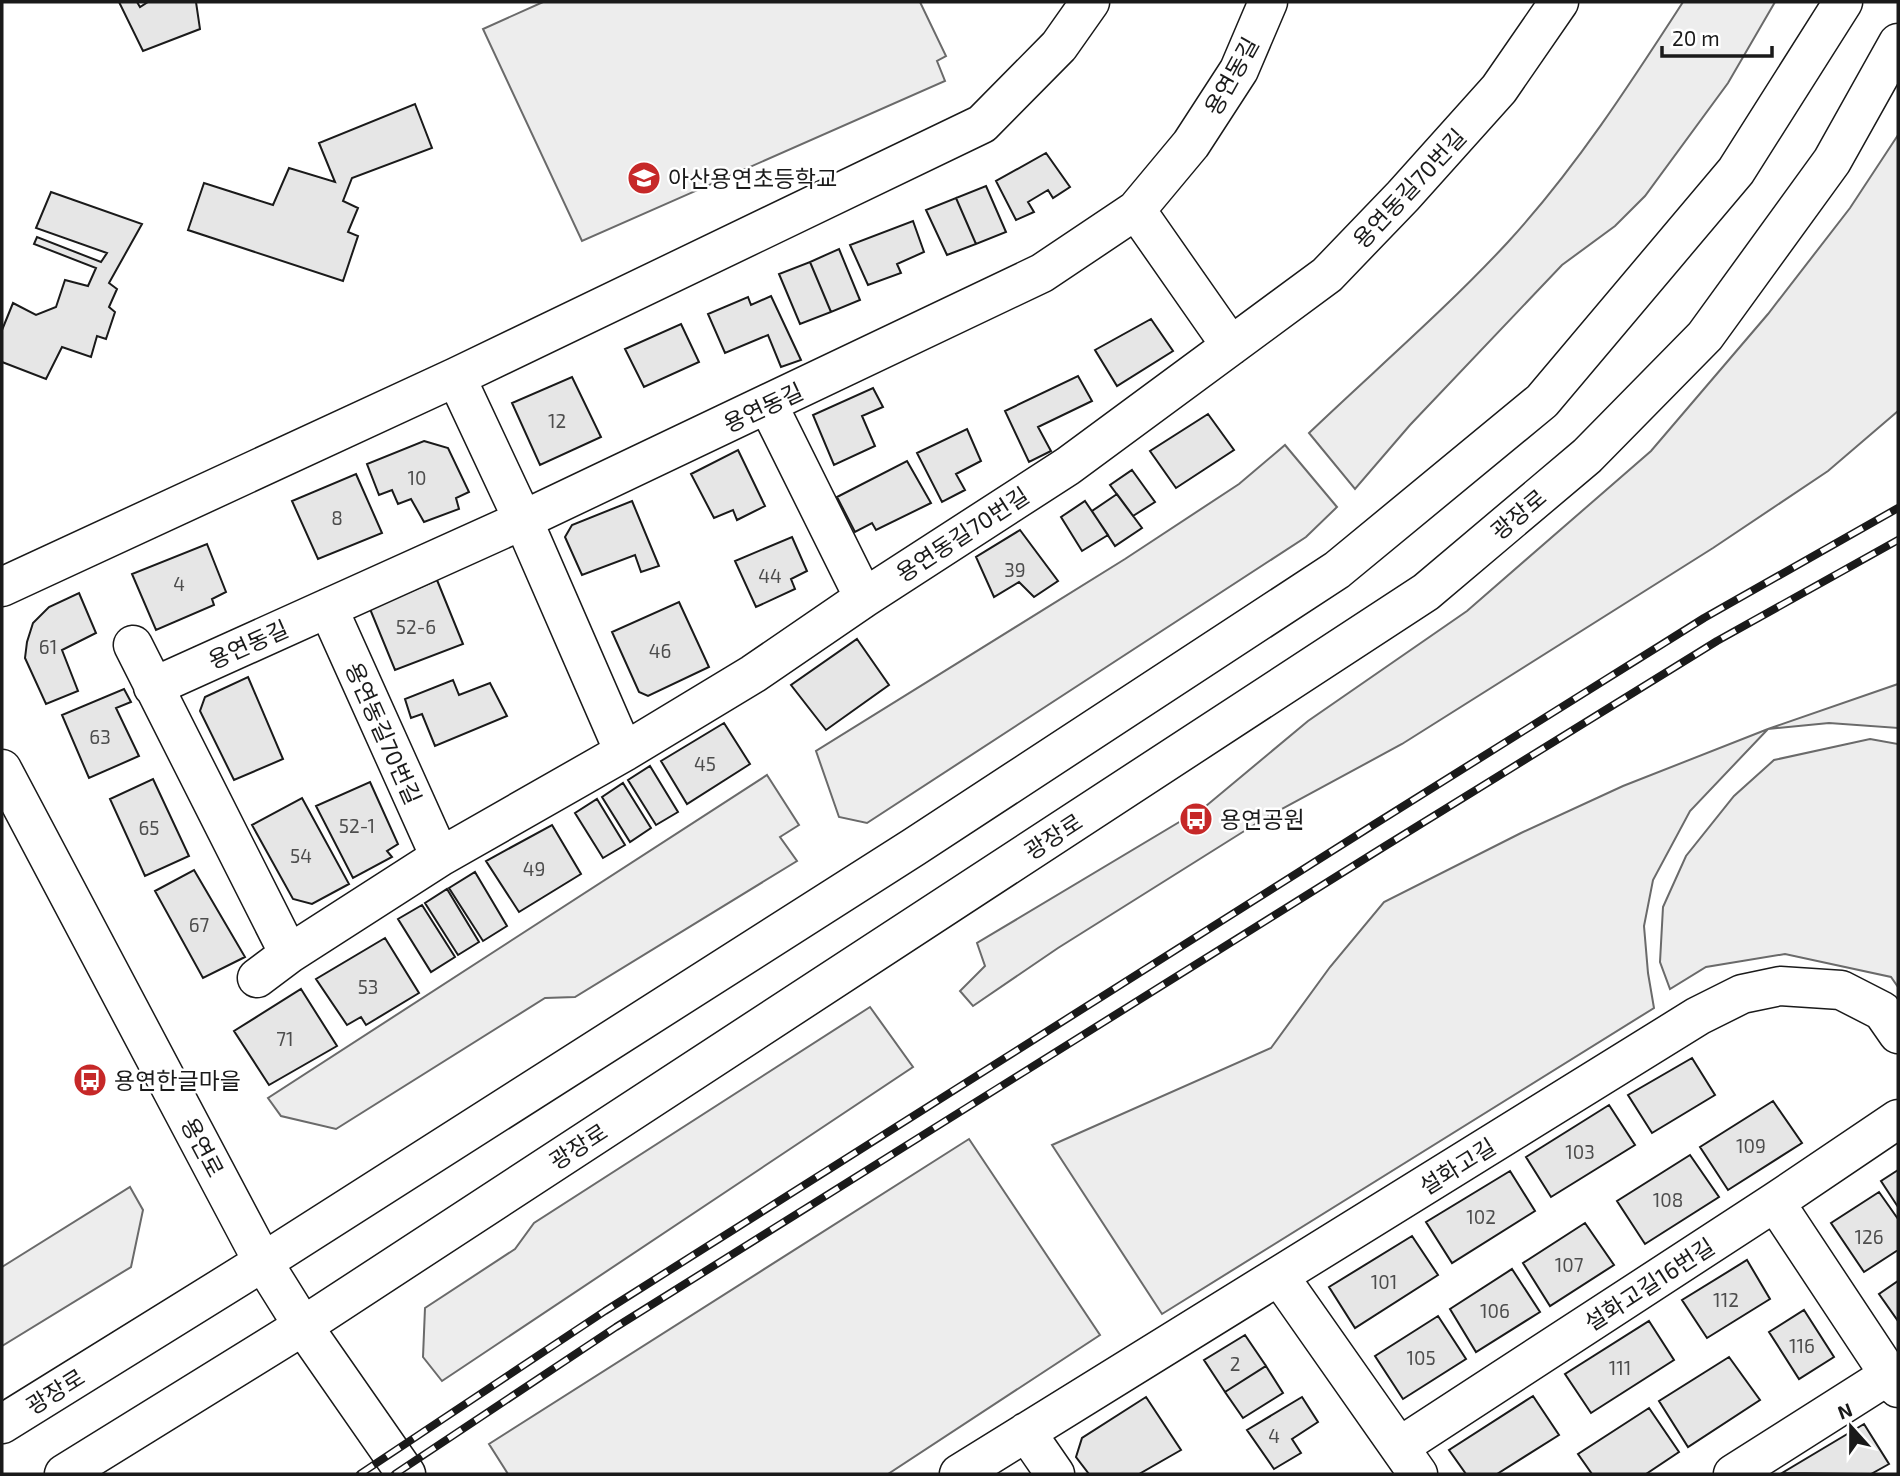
<svg xmlns="http://www.w3.org/2000/svg" width="1900" height="1476" viewBox="0 0 1900 1476" font-family="'Exo 2','Noto Sans KR',sans-serif">
<style>
.green{fill:#ededed;stroke:#6a6a6a;stroke-width:2}
.building{fill:#e6e6e6;stroke:#1a1a1a;stroke-width:2}
.lines{fill:none;stroke-linecap:round;stroke-linejoin:round}
.minor-casing{stroke:#1a1a1a;stroke-width:41}
.major-casing{stroke:#1a1a1a;stroke-width:41}
.minor{stroke:#fff;stroke-width:38}
.major{stroke:#fff;stroke-width:38}
.rail-casing{stroke:#1a1a1a;stroke-width:8}
.rail{stroke:#fff;stroke-width:5;stroke-dasharray:16;stroke-linecap:butt}
.labels{text-anchor:middle;dominant-baseline:central;stroke-width:5;stroke-linejoin:round;paint-order:stroke}
.number-label{font-size:19px;fill:#4d4d4d}
.street-label{font-size:23px;fill:#1a1a1a;stroke:#fff}
.poi-label{font-size:23px;fill:#1a1a1a;stroke:#fff;text-anchor:start}
</style>
<rect width="100%" height="100%" fill="#fff"/>
<path class="green" d="M543 2H920L946 56 937 61 945 81 582 241 483 29Z
M1683 2H1775L1728 83 1645 196 1615 226 1562 265 1410 425 1355 489 1309 433C1376 369 1446 309 1508 242 1575 169 1630 84 1683 2Z
M1898 135V411L1828 471 1713 548 1402 744 1265 818 1058 948 973 1006 960 991 985 966 977 943 1206 806 1308 721 1467 611 1651 451 1768 314 1850 208Z
M1285 445 1337 507 1306 537 867 823 839 817 816 751 1125 559 1239 484Z
M1898 684V728L1829 723 1768 729 1690 811 1653 880 1644 926 1648 973 1654 1008 1162 1314 1052 1145 1271 1048 1330 967 1384 902 1521 833 1623 786 1768 729Z
M1870 739 1898 744V987L1891 977 1785 954 1706 967 1670 989 1660 962 1663 907 1686 856 1734 796 1774 760Z
M767 775 799 825 780 837 797 861 575 997 545 998 336 1129 281 1116 268 1098Z
M870 1007 913 1067 442 1381 423 1357 425 1308 515 1249 534 1223Z
M969 1139 1100 1335 888 1474H508L489 1444Z
M130 1187 143 1210 131 1267 2 1346V1267Z"/>
<path class="building" d="M119 2H137L140 7 148 2H196L200 29 143 51Z
M415 104 432 148 352 178 343 201 358 208 348 232 358 236 343 281 188 230 204 183 273 205 289 168 335 182 319 143Z
M1046 153 1070 187 1053 198 1048 190 1028 202 1034 212 1016 220 996 181Z
M986 186 1006 232 976 244 956 198Z
M51 192 142 224 109 283 117 289 109 307 115 312 106 339 97 336 91 357 62 347 46 379 2 362V330L13 303 36 315 56 307 65 280 88 286 96 268 34 244 37 237 101 262 107 253 36 228Z
M956 198 976 244 947 255 926 210Z
M913 221 924 252 897 264 901 273 868 285 850 245Z
M839 249 860 300 831 312 810 262Z
M810 262 831 312 800 324 779 274Z
M771 296 801 360 781 367 768 335 725 353 708 314 748 297 751 305Z
M1151 319 1173 351 1117 386 1095 350Z
M681 324 699 362 644 387 625 349Z
M1078 376 1092 401 1038 427 1051 451 1029 462 1005 411Z
M572 377 601 437 540 465 512 403Z
M873 388 883 407 862 416 875 446 834 465 813 415Z
M1208 414 1234 450 1176 488 1150 451Z
M967 429 981 461 956 474 965 490 942 502 917 453Z
M424 441 448 448 469 492 456 498 459 509 424 522 411 499 398 504 392 490 379 495 367 464Z
M738 450 765 506 737 520 733 510 714 518 691 474Z
M907 461 931 503 876 530 872 523 855 532 837 497Z
M1132 470 1155 502 1133 516 1110 485Z
M356 474 382 533 318 559 292 501Z
M1117 494 1142 528 1115 546 1092 511Z
M632 501 659 566 641 572 635 555 582 575 565 537 572 525Z
M1085 501 1108 535 1082 551 1061 517Z
M1020 530 1058 581 1034 597 1019 582 994 597 976 557Z
M792 537 807 571 791 579 795 589 756 607 735 561Z
M207 544 226 592 212 599 214 605 156 630 132 574Z
M437 580 463 644 395 670 370 609Z
M79 593 96 633 62 650 78 691 46 704 25 658 27 642 33 623 49 607Z
M679 602 709 667 648 696 639 692 612 632Z
M857 639 889 685 826 730 791 685Z
M248 677 283 759 234 780 200 711 205 697Z
M453 680 459 695 490 683 507 716 435 746 422 714 411 718 405 699Z
M124 689 131 702 116 708 139 756 89 778 62 715Z
M724 723 750 764 687 804 661 761Z
M650 766 678 812 656 825 628 780Z
M153 779 189 856 145 876 110 799Z
M370 782 398 844 387 851 392 857 353 878 316 806Z
M623 783 651 828 630 842 602 797Z
M302 798 349 884 312 904 293 899 252 825Z
M597 799 625 845 603 858 575 813Z
M552 825 581 874 519 912 486 861Z
M194 870 245 957 203 978 155 891Z
M475 872 507 926 483 941 449 888Z
M447 889 479 942 458 955 425 903Z
M422 905 455 957 431 972 398 919Z
M385 938 419 993 366 1025 361 1017 347 1025 316 979Z
M301 989 337 1046 269 1085 234 1031Z
M1692 1058 1715 1095 1652 1133 1628 1095Z
M1773 1101 1802 1143 1728 1190 1700 1147Z
M1609 1105 1635 1145 1551 1197 1526 1157Z
M1690 1155 1719 1197 1645 1244 1617 1201Z
M1898 1170V1207L1881 1181Z
M1510 1171 1535 1211 1452 1263 1426 1222Z
M1879 1192 1898 1219V1250L1864 1272 1831 1223Z
M1585 1223 1614 1265 1550 1306 1523 1263Z
M1412 1236 1438 1275 1355 1328 1329 1287Z
M1747 1260 1770 1299 1707 1338 1682 1300Z
M1512 1269 1540 1312 1476 1352 1450 1309Z
M1898 1281V1321L1879 1294Z
M1804 1310 1834 1357 1799 1379 1769 1332Z
M1438 1316 1466 1359 1403 1399 1375 1356Z
M1649 1321 1674 1360 1591 1413 1565 1374Z
M1245 1335 1266 1366 1225 1392 1204 1360Z
M1729 1357 1760 1400 1688 1447 1659 1401Z
M1266 1366 1283 1393 1243 1418 1225 1392Z
M1533 1396 1559 1435 1497 1474H1466L1449 1450Z
M1146 1397 1181 1450 1139 1474H1089L1076 1457 1082 1438Z
M1302 1397 1318 1422 1292 1439 1301 1453 1274 1469 1247 1430Z
M1649 1408 1679 1452 1646 1474H1592L1578 1454Z
M1864 1424 1889 1464 1871 1474 1782 1473Z"/>
<g class="lines">
<defs>
<path id="minor" d="M1136 210 1231 346
M456 377 523 520 624 752
M768 405 864 598
M2 587 456 377 982 124 1059 46 1090 2
M328 608 440 857
M133 645 289 954
M153 687 523 520 1042 273 1136 210 1191 144 1239 70 1268 2
M2 769 263 1262 303 1326 406 1474
M257 978 289 954 440 857 624 752 753 674 864 598 1068 466 1327 275 1403 196 1499 89 1559 2
M1775 1202 1898 1388
M1279 1276 1418 1474
M1026 1432 1055 1474
M1399 1447 1775 1202 1898 1119
M959 1474 1698 1016 1742 994 1780 986 1841 990 1882 1011 1898 1034
M1733 1474 1889 1375"/>
<path id="major" d="M2 1424 263 1262 914 847 1337 570 1542 401 1736 171 1843 2
M64 1474 303 1326 1426 592 1587 456 1705 336 1832 161 1898 43"/>
</defs>
<use href="#minor" class="minor-casing"/>
<use href="#major" class="major-casing"/>
<use href="#minor" class="minor"/>
<use href="#major" class="major"/>
<defs>
<path id="rail" d="M360 1474 605 1311 1370 827 1704 618 1898 508
M395 1474 616 1327 1382 848 1717 641 1898 540"/>
</defs>
<use href="#rail" class="rail-casing"/>
<use href="#rail" class="rail"/>
</g>
<defs>
<symbol id="school-disc" viewBox="-11 -11 22 22"><circle r="9.5" fill="#c62828" stroke="#fff"/><path d="M0-5L7-2L0 1L-7-2ZM-4 1L0 2.5L4 1V4Q0 6-4 4Z" fill="#fff"/></symbol>
<symbol id="bus-disc" viewBox="-11 -11 22 22"><circle r="9.5" fill="#c62828" stroke="#fff"/><path d="M-5-6H5V4H4V6H2V4H-2V6H-4V4H-5ZM-3.5-4V0h7V-4ZM-3.5 1.2v1.5H-2V1.2ZM2 1.2v1.5H3.5V1.2Z" fill="#fff"/></symbol>
</defs>
<g fill-rule="evenodd">
<use href="#school-disc" x="625" y="159" width="38" height="38"/>
<use href="#bus-disc" x="1177" y="800" width="38" height="38"/>
<use href="#bus-disc" x="71" y="1061" width="38" height="38"/>
</g>
<g class="labels">
<g class="number-label">
<text x="557" y="420">12</text>
<text x="417" y="477">10</text>
<text x="337" y="517">8</text>
<text x="1015" y="569">39</text>
<text x="770" y="575">44</text>
<text x="179" y="583">4</text>
<text x="416" y="626">52-6</text>
<text x="48" y="646">61</text>
<text x="660" y="650">46</text>
<text x="100" y="736">63</text>
<text x="705" y="763">45</text>
<text x="357" y="825">52-1</text>
<text x="149" y="827">65</text>
<text x="301" y="855">54</text>
<text x="534" y="868">49</text>
<text x="199" y="924">67</text>
<text x="368" y="986">53</text>
<text x="285" y="1038">71</text>
<text x="1751" y="1145">109</text>
<text x="1580" y="1151">103</text>
<text x="1668" y="1199">108</text>
<text x="1481" y="1216">102</text>
<text x="1869" y="1236">126</text>
<text x="1569" y="1264">107</text>
<text x="1384" y="1281">101</text>
<text x="1726" y="1299">112</text>
<text x="1495" y="1310">106</text>
<text x="1802" y="1345">116</text>
<text x="1421" y="1357">105</text>
<text x="1235" y="1363">2</text>
<text x="1620" y="1367">111</text>
<text x="1274" y="1435">4</text>
</g>
<g class="street-label">
<text transform="translate(1231 76) rotate(-61)">용연동길</text>
<text transform="translate(1409 188) rotate(-47)">용연동길70번길</text>
<text transform="translate(763 407) rotate(-25)">용연동길</text>
<text transform="translate(1518 514) rotate(-40)">광장로</text>
<text transform="translate(962 534) rotate(-33)">용연동길70번길</text>
<text transform="translate(248 644) rotate(-24)">용연동길</text>
<text transform="translate(384 733) rotate(66)">용연동길70번길</text>
<text transform="translate(1053 836) rotate(-33)">광장로</text>
<text transform="translate(578 1146) rotate(-33)">광장로</text>
<text transform="translate(203 1147) rotate(62)">용연로</text>
<text transform="translate(1457 1166) rotate(-32)">설화고길</text>
<text transform="translate(1649 1284) rotate(-33)">설화고길16번길</text>
<text transform="translate(55 1391) rotate(-32)">광장로</text>
</g>
<g class="poi-label">
<text x="668" y="178">아산용연초등학교</text>
<text x="1220" y="819">용연공원</text>
<text x="114" y="1080">용연한글마을</text>
</g>
</g>
<rect width="1900" height="1476" fill="none" stroke="#1a1a1a" stroke-width="7"/>
<g transform="translate(1851 1427) rotate(339)" stroke="#ffffff" stroke-width="5" paint-order="stroke">
<path d="M0-5L12 26L0 18L-12 26Z" fill="#1a1a1a"/>
<text y="-10" font-size="19" font-weight="bold" text-anchor="middle" fill="#1a1a1a">N</text>
</g>
<path d="M1662 46v10h110v-10" fill="none" stroke="#1a1a1a" stroke-width="3.5"/>
<text x="1672" y="46" font-size="21" fill="#1a1a1a" stroke="#ffffff" stroke-width="5" paint-order="stroke">20 m</text>
</svg>
